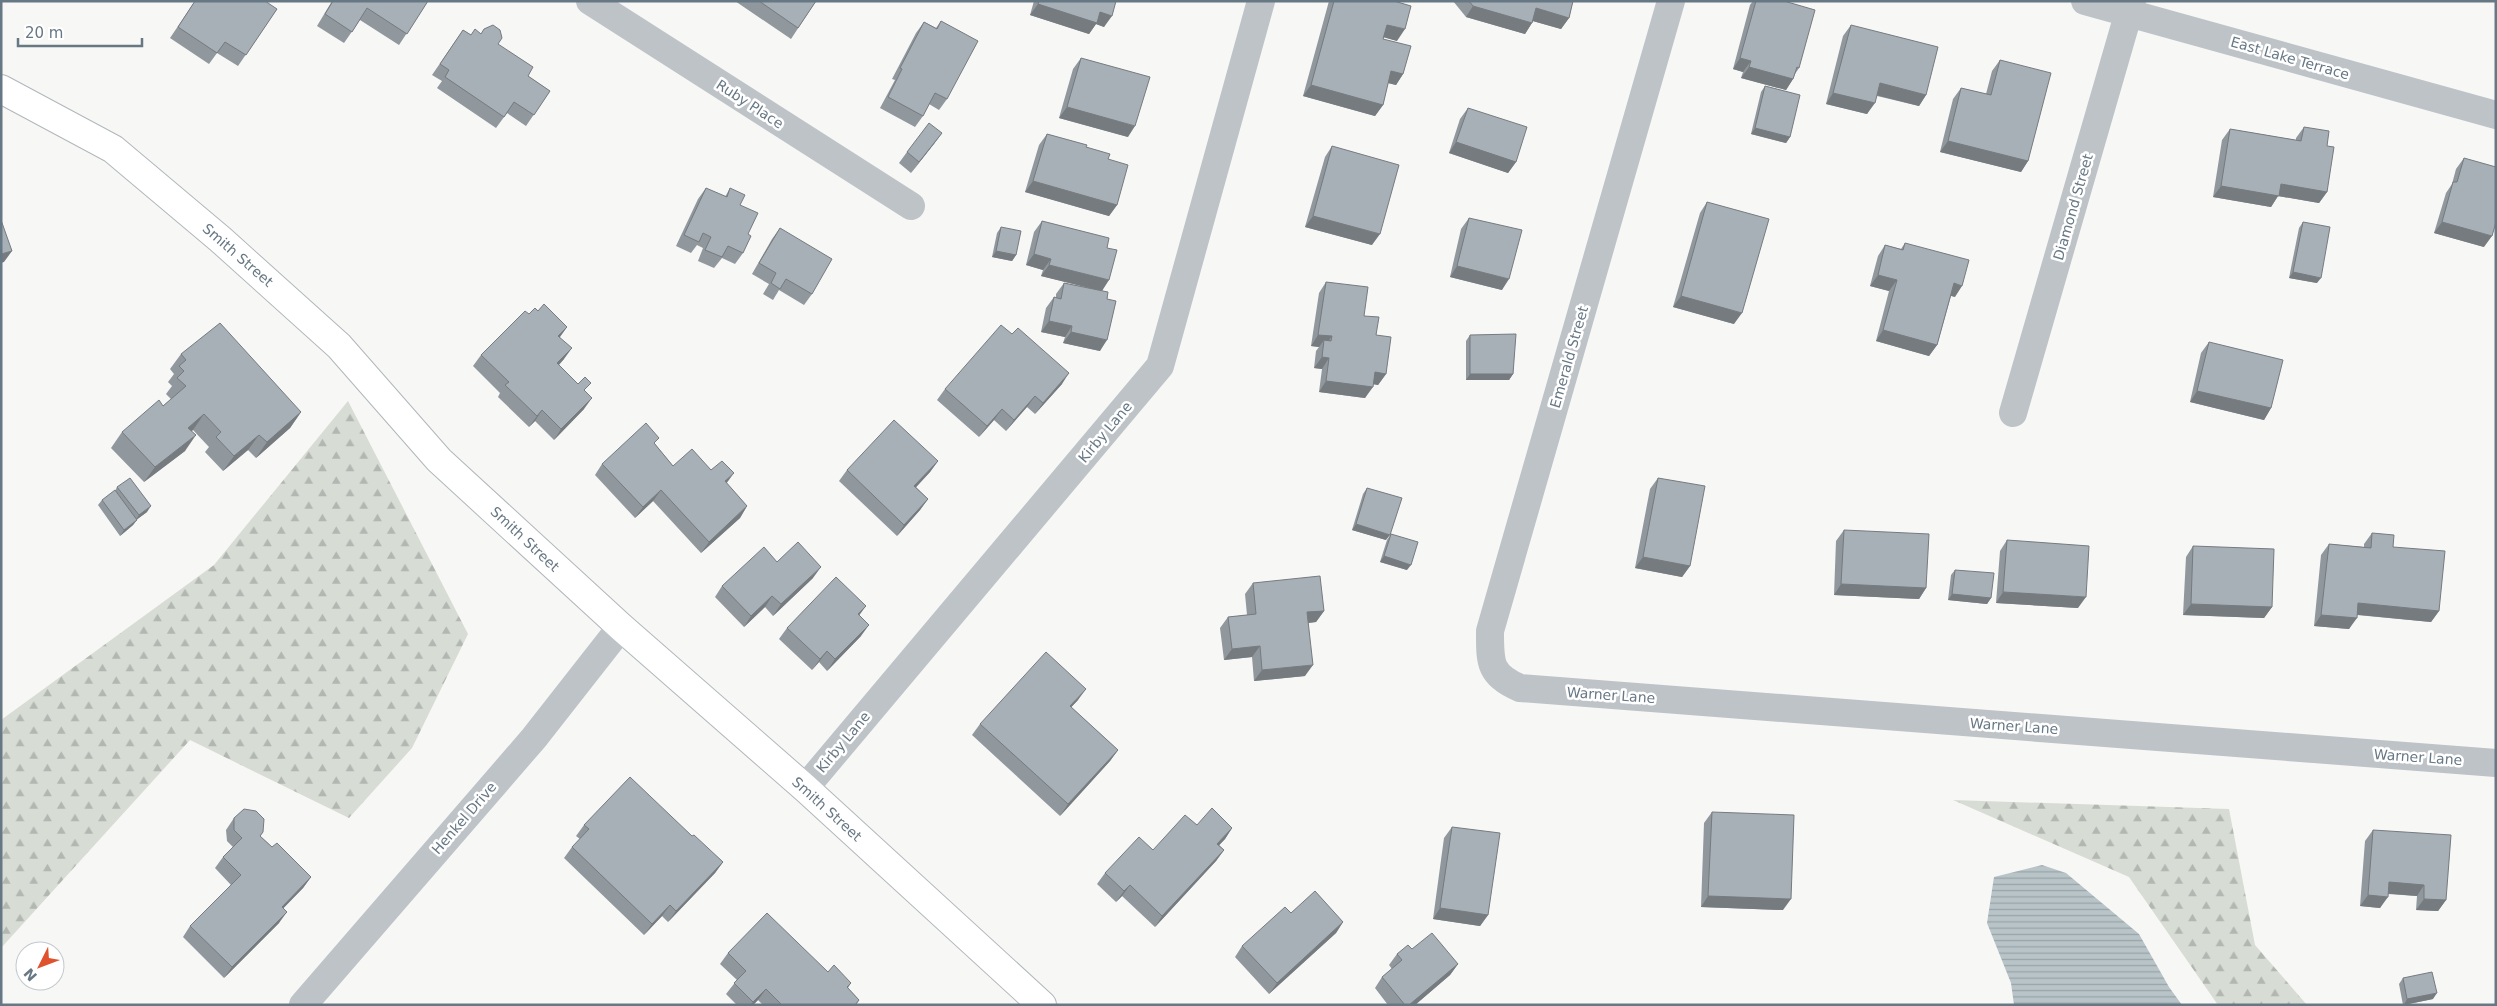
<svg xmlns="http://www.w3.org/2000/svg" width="2497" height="1006" viewBox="0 0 2497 1006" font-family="'DejaVu Sans',sans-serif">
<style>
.forest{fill:url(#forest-firs)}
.water{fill:url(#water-rules)}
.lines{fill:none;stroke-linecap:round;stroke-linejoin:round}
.secondary-casing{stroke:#b1b7bb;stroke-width:30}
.street{stroke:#bec3c7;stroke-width:28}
.secondary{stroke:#fff;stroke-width:28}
.wall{fill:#90979d}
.shaded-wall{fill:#757b7f}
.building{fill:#a7b0b6;stroke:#757b7f}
.labels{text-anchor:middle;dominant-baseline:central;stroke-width:5;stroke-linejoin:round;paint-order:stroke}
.street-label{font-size:14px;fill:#677885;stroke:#fff}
</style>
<defs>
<pattern id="forest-firs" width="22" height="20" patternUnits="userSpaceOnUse" patternTransform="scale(1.25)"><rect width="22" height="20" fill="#d7dcd4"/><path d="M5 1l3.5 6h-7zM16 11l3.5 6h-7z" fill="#b2b7b2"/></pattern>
<pattern id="water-rules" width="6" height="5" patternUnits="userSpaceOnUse" patternTransform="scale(1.25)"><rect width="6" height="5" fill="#b8c4c8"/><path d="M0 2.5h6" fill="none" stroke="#99a4a8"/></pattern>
</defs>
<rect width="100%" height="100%" fill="#f7f7f5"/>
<path class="forest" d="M348 401 468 634 412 748 349 818 190 740 1 948V720L214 565Z
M1953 800 2229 809 2255 945 2307 1005H2218L2129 877Z"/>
<path class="water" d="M2042 865 2066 873 2139 934 2169 987 2182 1005H2014L2011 983 1987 923 1994 877Z"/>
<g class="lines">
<defs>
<path id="secondary" d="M1 89 113 149 220 239 339 346 439 460 621 627 805 788 1042 1005"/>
</defs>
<use href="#secondary" class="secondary-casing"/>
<path class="street" d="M590 1 911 206
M1671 1 1490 631C1490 662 1489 675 1520 688L2496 763
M2085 1 2496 115
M2013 413 2132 1
M805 788 1160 366 1261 1
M303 1005 534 738 621 627"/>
<use href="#secondary" class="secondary"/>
</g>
<path class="wall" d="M195 1 277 9 238 66 217 53 209 64 170 38Z
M332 1H428L399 45 360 20 344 43 317 26Z
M735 1H816L791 39Z
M1034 1H1116L1104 27 1096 24 1089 34 1030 15Z
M1329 1H1394L1397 41 1384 37 1383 39 1403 74 1396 85 1388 83 1383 105 1375 116 1303 96Z
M1453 1H1573L1569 18 1561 29 1533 21 1525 34 1466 17Z
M1753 1H1784L1799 68 1795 74 1793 79 1786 90 1741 78 1743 72 1733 69 1750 5Z
M941 21 947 99 939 110 929 104 923 116 915 127 880 108 895 80 892 79 916 33 924 22 936 28Z
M1851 25 1926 95 1919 106 1877 96 1867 114 1826 104 1843 36Z
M463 30 471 35 480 34 498 44 528 76 550 91 526 126 507 113 496 128 437 88 442 81 432 75Z
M1081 58 1128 137 1059 118 1073 69Z
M2000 60 2028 161 2021 172 1940 152 1953 99 1961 88 1986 94 1992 71Z
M1765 86 1790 137 1786 143 1751 134 1761 92Z
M1468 108 1516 162 1508 173 1449 153 1460 119Z
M2304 127 2327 146V192L2319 203 2278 196 2271 207 2213 197 2222 140 2230 129 2296 140V138Z
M942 133 911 173 899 163 907 152Z
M1047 134 1086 147 1108 159 1117 205 1109 216 1025 192 1039 145Z
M1332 146 1372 245 1305 227 1325 157Z
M2464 158 2484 247 2434 233 2446 193 2452 184 2456 169Z
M706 188 725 197 730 188 740 205 748 234 743 253 735 264 722 258 714 268 698 261 703 248 697 245 691 253 676 246 698 199Z
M1707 202 1734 324 1673 307 1700 213Z
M1469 218 1502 290 1450 277 1461 229Z
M1042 221 1107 248 1102 291 1100 351 1063 343 1065 337 1041 332 1046 308 1054 297 1056 298V294L1064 283 1093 289 1041 276 1043 270 1026 265 1034 232Z
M2303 222 2317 283 2289 278 2299 228Z
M1001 227 1016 255 1012 261 992 257 997 233Z
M780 228 812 294 804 305 779 290 773 300 763 294 769 284 752 274 772 239Z
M1905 243 1955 297 1951 296 1937 345 1929 356 1876 341 1889 291 1870 286 1878 256 1885 245 1901 249Z
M1326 282 1364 316 1376 335 1386 374 1378 385 1373 384 1365 398 1319 392 1322 369 1314 368 1316 351 1319 347 1311 346 1319 293Z
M538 311 567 327 560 337 564 359 559 365 585 391 584 409 554 440 535 421 529 427 498 397 500 393 473 366 481 355 529 314Z
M1470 335 1513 374 1509 380H1466V341Z
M2209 342 2271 408 2264 420 2190 402 2201 353Z
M181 354 301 412 290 428 256 458 248 450 223 471 205 452 209 447 193 430 191 431 185 451 144 482 111 448 122 432 163 406 171 399 166 394 172 386 168 382 174 374 170 369Z
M1062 384 1035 414 1027 407 1006 431 994 420 979 437 937 400 945 389Z
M655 444 673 466 711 470 726 483 747 506 740 518 701 553 653 501 635 518 595 475 602 464Z
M938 461 930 472 916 487 928 499 920 510 897 536 839 481 847 470Z
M1658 478 1690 566 1682 577 1635 568 1650 489Z
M117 487 147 512 137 519 133 525 120 536 98 505 102 500 115 491Z
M1367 488 1386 540 1352 530 1363 494Z
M1844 530 1926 588 1919 599 1834 595 1836 541Z
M2372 533 2393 547 2439 611 2431 622 2357 615 2349 629 2314 626 2321 555 2329 544 2364 547V544Z
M1391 534 1407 570 1380 562 1387 540Z
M2007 540 2078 608 1996 603 2000 551Z
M2193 546 2272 607 2264 618 2183 615 2186 557Z
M777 562 813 578 773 616 765 607 744 627 715 597 722 586Z
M1955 570 1991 598 1987 604 1948 600 1951 575Z
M1253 583 1324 611 1316 622 1308 623 1305 676 1254 681 1252 657 1224 660 1220 628 1228 617 1247 615 1245 594Z
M859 615 861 636 827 671 819 662 812 670 779 639 787 628Z
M1078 700 1071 707 1118 750 1110 761 1060 816 972 735 980 724Z
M1712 812 1783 910 1701 907 1704 823Z
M234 818 263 832 260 836 272 847 311 877 303 888 283 908 279 923 224 978 183 937 190 926 231 885 215 868 223 857 233 847 227 841 226 830Z
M584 825 692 836 723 862 715 873 668 922 662 916 644 935 564 858 572 847 580 839 576 836Z
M1197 825 1232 828 1225 839 1219 845 1224 850 1216 861 1155 927 1122 896 1116 902 1097 884 1105 873 1153 850Z
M1452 827 1488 915 1480 926 1433 919 1444 838Z
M2373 830 2446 900 2438 911 2416 910 2417 896 2388 894 2380 908 2360 906 2365 841Z
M1291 913 1343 922 1336 933 1269 994 1235 957 1242 946Z
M1412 949 1458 964 1450 975 1415 1005H1388L1375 988 1382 977 1392 969 1389 965 1397 954Z
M728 953 828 972 851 983 848 988 859 1000 856 1005H763L758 1000 753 1005H737L726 994 737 980 720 964Z
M2403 978 2433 999 2403 1005 2399 984Z"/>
<path class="shaded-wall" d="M1038 4 1100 12 1112 16 1104 27 1096 24 1089 34 1030 15Z
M1473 6 1532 23 1525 34 1466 17Z
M1536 8 1569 18 1561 29 1529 20Z
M1387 25 1405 29 1397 41 1379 36Z
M1740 58 1751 61 1743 72 1733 69Z
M1749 67 1793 79 1786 90 1741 78Z
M1391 71 1403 74 1396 85 1384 82Z
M1880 83 1926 95 1919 106 1872 94Z
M1311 85 1383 105 1375 116 1303 96Z
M1833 93 1875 103 1867 114 1826 104Z
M1067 107 1135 126 1128 137 1059 118Z
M1755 128 1790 137 1786 143 1751 134Z
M942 133 934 144 911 173 919 162Z
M1948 141 2028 161 2021 172 1940 152Z
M1456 142 1516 162 1508 173 1449 153Z
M1033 181 1117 205 1109 216 1025 192Z
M2281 184 2327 192 2319 203 2278 196 2271 207 2213 197 2221 186Z
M1313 216 1380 234 1372 245 1305 227Z
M2442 222 2492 236 2484 247 2434 233Z
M12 251 4 262 1 263V254Z
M996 251 1016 255 1012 261 992 257Z
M1034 254 1051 259 1043 270 1026 265Z
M1049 265 1109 280 1102 291 1041 276Z
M1457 266 1509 279 1502 290 1450 277Z
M2293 272 2321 278 2317 283 2289 278Z
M1878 275 1897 280 1889 291 1870 286Z
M1954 283 1962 286 1955 297 1946 294Z
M1681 296 1742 313 1734 324 1673 307Z
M1049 321 1072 326 1065 337 1041 332Z
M567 327 559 338 558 336Z
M1883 330 1937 345 1929 356 1876 341Z
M1071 332 1107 340 1100 351 1063 343Z
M1318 335 1332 336 1324 347V340L1319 347 1311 346Z
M572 348 564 359 550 374 557 363Z
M1322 357 1329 358 1322 369 1314 368Z
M1375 372 1386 374 1378 385 1367 383Z
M1069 373 1062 384 1035 414 1043 403Z
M1470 374H1513L1509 380H1466Z
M1326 381 1373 387 1365 398 1319 392Z
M2197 391 2271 408 2264 420 2190 402Z
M1035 396 1027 407 1006 431 1014 420Z
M592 398 584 409 554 440 561 429Z
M1002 409 994 420 979 437 987 426Z
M542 410 535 421 529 427 537 416Z
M301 412 290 428 256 458 267 442Z
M204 414 193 430 177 444 188 428Z
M196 435 185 451 144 482 155 467Z
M259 435 248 450 223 471 234 456Z
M938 461 930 472 907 497 914 486Z
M734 473 726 484 725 481Z
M661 490 653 501 635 518 643 507Z
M928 499 920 510 897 536 904 525Z
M151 506 147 512 135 521 139 515Z
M747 506 740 518 701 553 709 542Z
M137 520 133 525 120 536 124 530Z
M1356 524 1390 535 1386 540 1352 530Z
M1384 556 1411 565 1407 570 1380 562Z
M1643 557 1690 566 1682 577 1635 568Z
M821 567 813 578 773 616 781 604Z
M1841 584 1926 588 1919 599 1834 595Z
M2003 592 2086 597 2078 608 1996 603Z
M1952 594 1991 598 1987 604 1948 600Z
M772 596 765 607 744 627 751 616Z
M2358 603 2439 611 2431 622 2350 614Z
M2191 604 2272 607 2264 618 2183 615Z
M866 606 858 617V614Z
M1324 611 1316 622 1299 624 1307 612Z
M2321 615 2357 618 2349 629 2314 626Z
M869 625 861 636 827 671 835 659Z
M1260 646 1252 657 1224 660 1232 649Z
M827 651 819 662 812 670 820 659Z
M1313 665 1305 676 1254 681 1262 670Z
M1086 689 1078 700 1062 717 1070 706Z
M1118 750 1110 761 1060 816 1068 804Z
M1232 828 1225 839 1210 855 1217 844Z
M1224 850 1216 861 1155 927 1162 916Z
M723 862 715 873 668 922 676 911Z
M311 877 303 888 274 918 282 907Z
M2389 882 2424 885 2417 896 2381 893Z
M1130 885 1122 896 1116 902 1124 891Z
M2368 895 2388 897 2380 908 2360 906Z
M1708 896 1791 899 1783 910 1701 907Z
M2424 899 2446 900 2438 911 2416 910Z
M670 905 662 916 644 935 652 924Z
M1440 908 1488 915 1480 926 1433 919Z
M287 912 279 923 224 978 232 967Z
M1343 922 1336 933 1269 994 1277 983Z
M1458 964 1450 975 1415 1005H1409Z
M766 989 758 1000 753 1005H750Z
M2437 993 2433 999 2404 1005 2407 999Z"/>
<path class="building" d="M195 1H265L277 9 246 55 225 42 217 53 178 27Z
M333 1H428L407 34 367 8 352 32 325 14Z
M759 1H816L798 28Z
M1039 1H1116L1112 16 1100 12 1097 23 1038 4Z
M1334 1H1394L1411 6 1405 29 1387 25 1383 39 1411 46 1403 74 1391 71 1383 105 1311 85Z
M1469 1H1573L1569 18 1536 8 1532 23 1473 6Z
M1756 1H1784L1815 10 1799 68 1797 67 1793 79 1749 67 1751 61 1740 58Z
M941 21 978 41 947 99 935 93 923 116 888 97 902 69 900 68 924 22 937 29Z
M493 25 500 30 502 38 498 44 533 67 528 76 550 91 534 115 514 102 504 117 445 77 449 70 440 64 463 30 471 35 475 29 481 34 484 29Z
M1851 25 1938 47 1926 95 1880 83 1875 103 1833 93Z
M1081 58 1150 77 1135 126 1067 107Z
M2000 60 2051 73 2028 161 1948 141 1961 88 1991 95Z
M1765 86 1800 95 1790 137 1755 128Z
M1468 108 1527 127 1516 162 1456 142Z
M929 123 942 133 919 162 907 152Z
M2304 127 2329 131 2327 146 2334 147 2327 192 2281 184 2279 196 2221 186 2230 129 2301 141Z
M1047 134 1087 145 1086 147 1110 154 1108 159 1128 165 1117 205 1033 181Z
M1332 146 1399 165 1380 234 1313 216Z
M2464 158 2496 167V222L2492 236 2442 222 2453 182H2457Z
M706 188 727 197 730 188 745 195 740 205 758 213 748 234 751 236 743 253 728 246 722 257 705 250 711 237 703 233 699 242 684 235Z
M1707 202 1769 219 1742 313 1681 296Z
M1469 218 1522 230 1509 279 1457 266Z
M1 220 12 251 1 254Z
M1042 221 1109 238 1107 248 1117 250 1109 280 1049 265 1051 259 1034 254Z
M2303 222 2330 227 2321 278 2293 272Z
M1001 227 1021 231 1016 255 996 251Z
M780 228 832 259 812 294 786 279 780 289 771 283 776 273 759 263Z
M1905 243 1969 260 1962 286 1954 283 1937 345 1883 330 1897 280 1878 275 1885 245 1903 250Z
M1326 282 1368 287 1364 316 1379 317 1376 335 1391 337 1386 374 1375 372 1373 387 1326 381 1329 358 1322 357 1324 340 1331 341 1332 336 1318 335Z
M1064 283 1108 292 1107 299 1116 301 1107 340 1071 332 1072 326 1049 321 1054 297 1061 299Z
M544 304 567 327 558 336 572 348 557 363 578 384 585 377 591 383 584 390 592 398 561 429 542 410 537 416 505 385 509 382 481 355 525 311 529 314 535 308 538 311Z
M220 323 301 412 267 442 259 435 234 456 216 437 221 432 204 414 188 428 196 435 155 467 122 432 159 400 163 406 186 386 177 378 184 371 179 366 186 360 181 354Z
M1001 325 1012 334 1018 328 1069 373 1043 403 1035 396 1014 420 1002 409 987 426 945 389Z
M1516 334 1513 374H1470V335Z
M2209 342 2283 360 2271 408 2197 391Z
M894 420 938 461 914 486 928 499 904 525 847 470Z
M646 423 659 438 654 443 673 466 692 449 711 470 722 461 734 473 725 481 747 506 709 542 661 490 643 507 602 464Z
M130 478 151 506 139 515 117 487Z
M1658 478 1705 486 1690 566 1643 557Z
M1367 488 1402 498 1390 535 1356 524Z
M115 490 137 520 124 530 102 500Z
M1844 530 1929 534 1926 588 1841 584Z
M2372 533 2394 535 2393 547 2445 551 2439 611 2358 603 2357 618 2321 615 2329 544 2371 548Z
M1391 534 1418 542 1411 565 1384 556Z
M2007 540 2089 546 2086 597 2003 592Z
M798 542 821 567 781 604 772 596 751 616 722 586 764 547 777 562Z
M2193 546 2274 549 2272 607 2191 604Z
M1955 570 1994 573 1991 598 1952 594Z
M1320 576 1324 611 1307 612 1313 665 1262 670 1260 646 1232 649 1228 617 1256 614 1253 583Z
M836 577 866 606 858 614 869 625 835 659 827 651 820 659 787 628Z
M1046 652 1086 689 1070 706 1118 750 1068 804 980 724Z
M630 777 692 836 694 835 723 862 676 911 670 905 652 924 572 847 589 829 584 825Z
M1212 808 1232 828 1217 844 1224 850 1162 916 1130 885 1124 891 1105 873 1139 837 1153 850 1185 815 1197 825Z
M244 809 256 811 264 819 263 832 260 836 272 847 277 843 311 877 282 907 287 912 232 967 190 926 241 875 223 857 242 838 234 830V818Z
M1712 812 1794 815 1791 899 1708 896Z
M1452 827 1500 833 1488 915 1440 908Z
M2373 830 2451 835 2446 900 2424 899V885L2389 882 2388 897 2368 895Z
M1315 891 1343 922 1277 983 1242 946 1285 907 1291 913Z
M767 913 828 972 834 965 851 983 847 987 859 1000 855 1005H782L766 989 753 1002 734 983 746 971 728 953Z
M1432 933 1458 964 1409 1005H1405L1382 977 1402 960 1397 954 1408 945 1412 949Z
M2432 972 2437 993 2407 999 2403 978Z"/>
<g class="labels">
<g class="street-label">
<text transform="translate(2290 58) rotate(16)">East Lake Terrace</text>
<text transform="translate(750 104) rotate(33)">Ruby Place</text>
<text transform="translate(2073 207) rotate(-74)">Diamond Street</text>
<text transform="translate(238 255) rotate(41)">Smith Street</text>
<text transform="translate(1569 357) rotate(-74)">Emerald Street</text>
<text transform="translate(1105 432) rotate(-50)">Kirby Lane</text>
<text transform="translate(525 539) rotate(43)">Smith Street</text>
<text transform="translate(1611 695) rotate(4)">Warner Lane</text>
<text transform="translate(2014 726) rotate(4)">Warner Lane</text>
<text transform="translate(843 742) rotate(-50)">Kirby Lane</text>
<text transform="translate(2418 757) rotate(4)">Warner Lane</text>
<text transform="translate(827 809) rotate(42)">Smith Street</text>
<text transform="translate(464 818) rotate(-49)">Henkel Drive</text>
</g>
</g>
<rect width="2497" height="1006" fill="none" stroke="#677885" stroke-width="5"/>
<g transform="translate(40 966) rotate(228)"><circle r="24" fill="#ffffff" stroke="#c2c9ce"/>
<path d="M0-4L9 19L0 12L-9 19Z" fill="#df522d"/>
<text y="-8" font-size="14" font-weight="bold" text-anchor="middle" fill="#677885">N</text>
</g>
<path d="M18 38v8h124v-8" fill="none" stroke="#677885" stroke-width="2.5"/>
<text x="25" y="38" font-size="15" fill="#677885" stroke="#ffffff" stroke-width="4" paint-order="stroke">20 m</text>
</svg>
